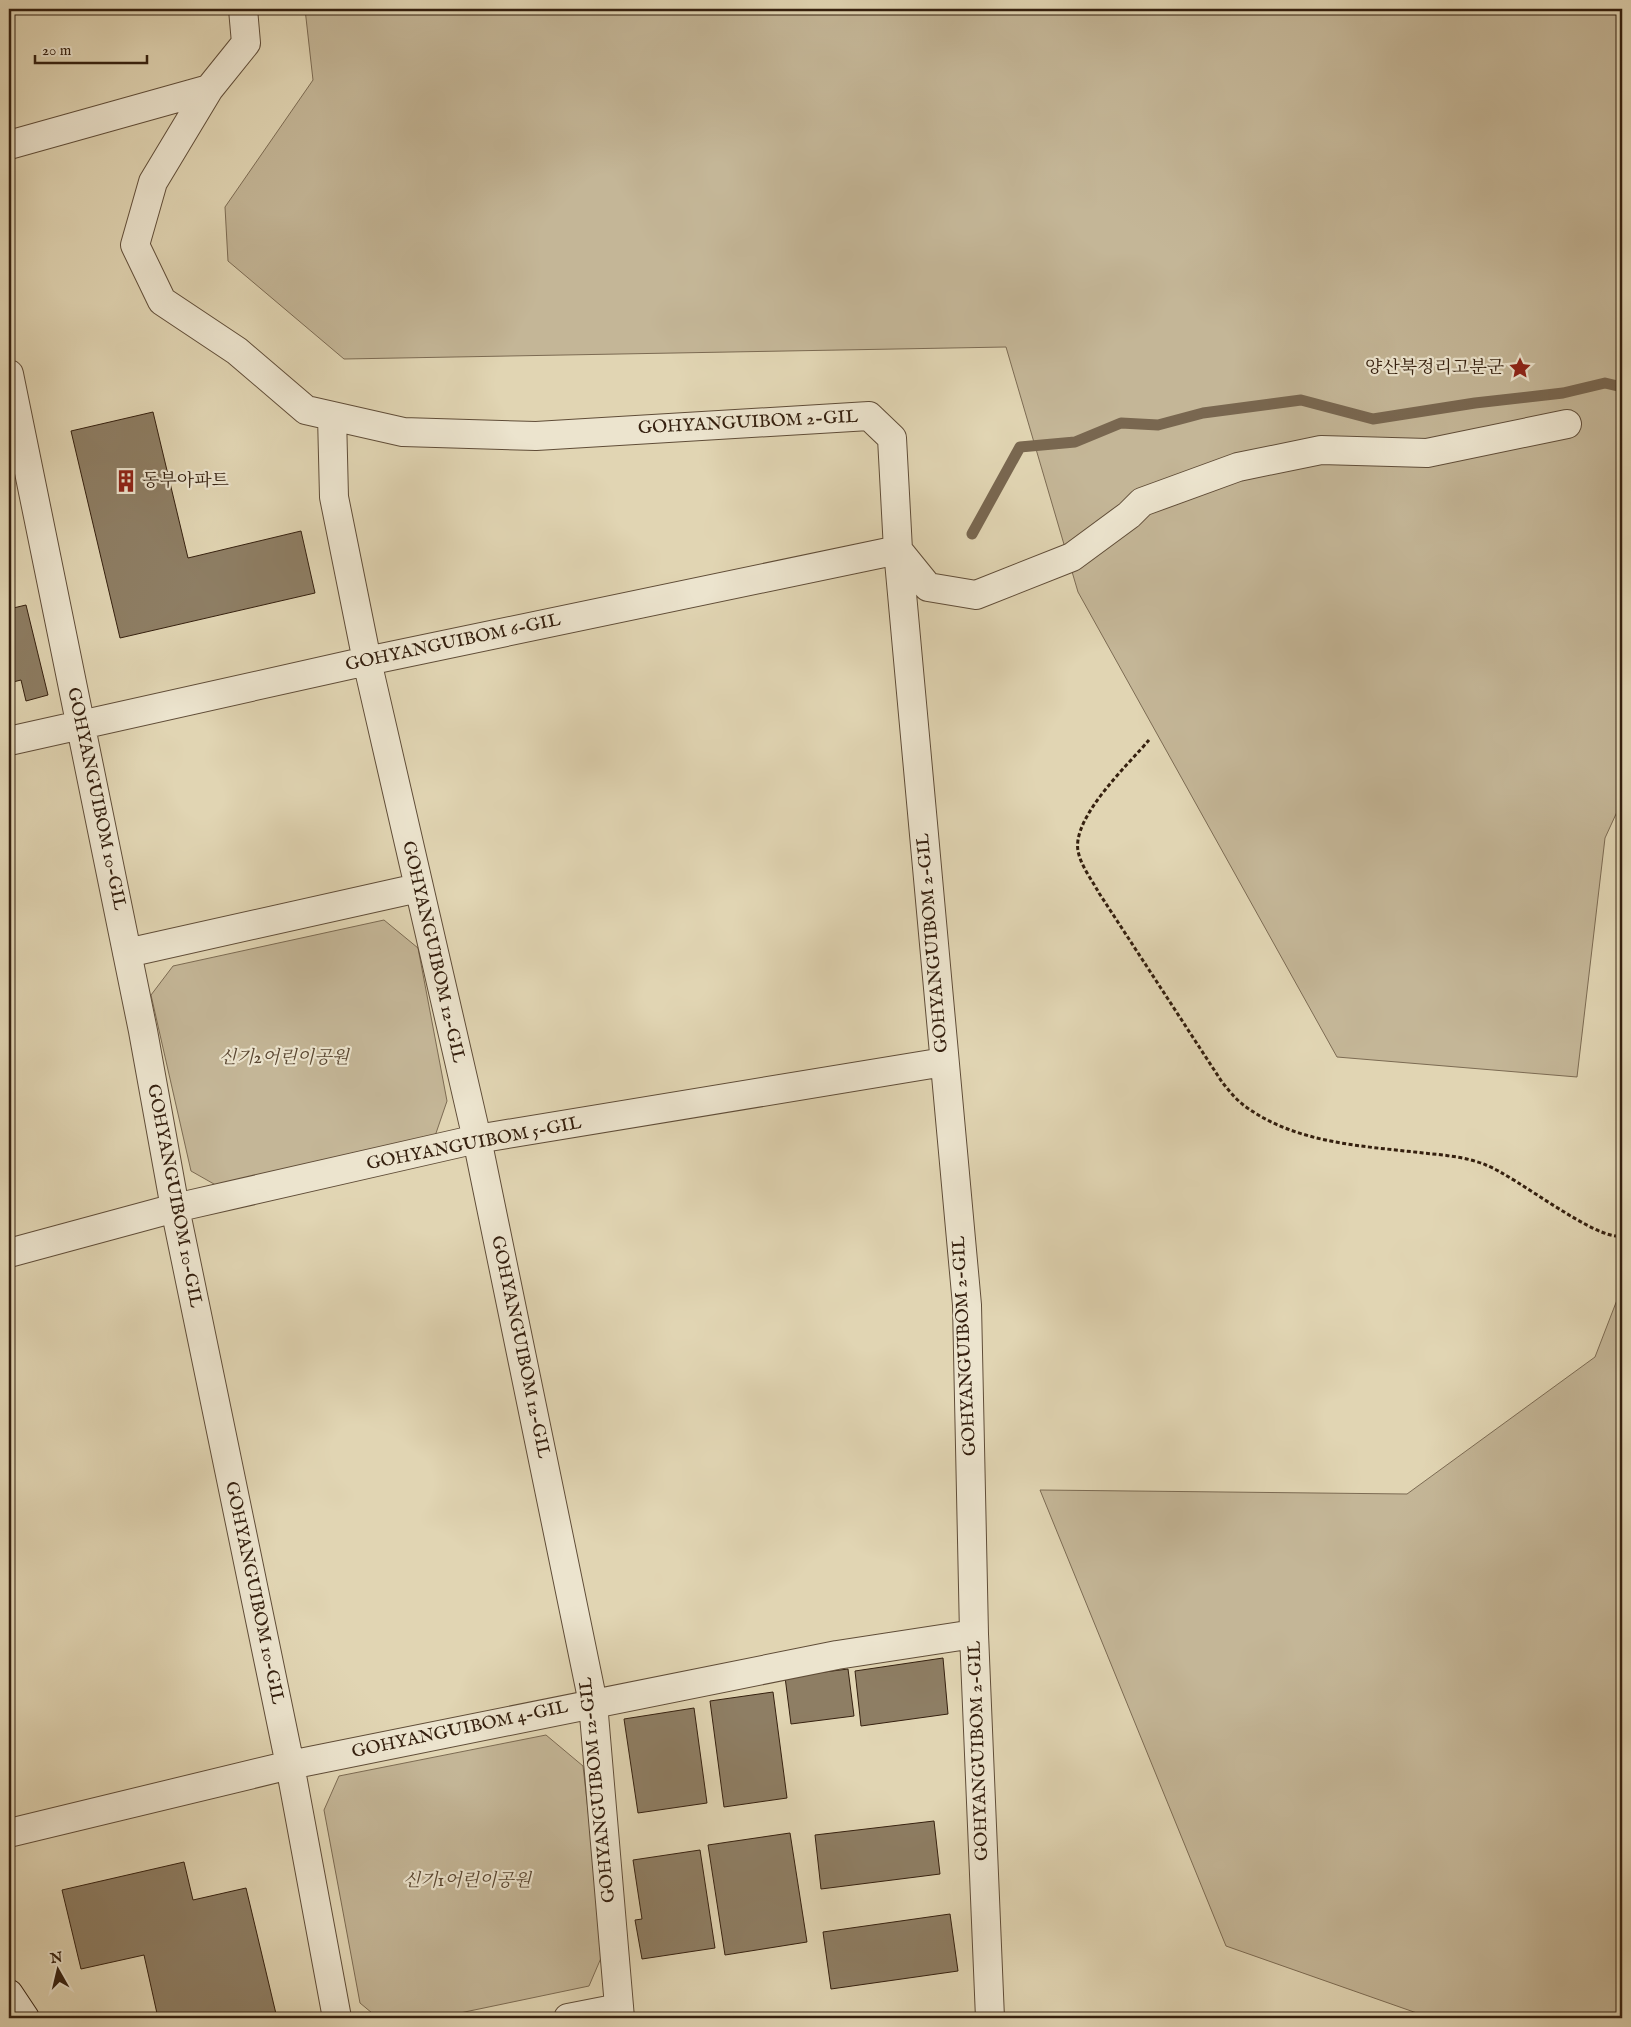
<svg xmlns="http://www.w3.org/2000/svg" width="1631" height="2027" viewBox="0 0 1631 2027" font-family="'IM FELL English','Noto Serif KR',serif">
<style>
.green{fill:#c4b697;stroke:#7c6b53}
.lines{fill:none;stroke-linecap:round;stroke-linejoin:round}
.stream{stroke:#796750;stroke-width:11}
.building{fill:#8e7e64;stroke:#35200f}
.street-casing{stroke:#604d38;stroke-width:30}
.secondary-casing{stroke:#35200f;stroke-width:30}
.path{stroke:#35200f;stroke-width:3;stroke-dasharray:4 2.5;stroke-linecap:butt}
.street{stroke:#ece4ce;stroke-width:28}
.secondary{stroke:#ece4ce;stroke-width:28}
.labels{text-anchor:middle;dominant-baseline:central;stroke-width:4.5;stroke-linejoin:round;paint-order:stroke}
.poi-label{font-size:18px;fill:#35200f;stroke:#ece4ce;text-anchor:end}
.street-label{font-size:18px;fill:#35200f;stroke:#ece4ce}
.park-label{font-size:18px;font-style:italic;fill:#594631;stroke:#ece4ce}
</style>
<rect width="100%" height="100%" fill="#e1d5b3"/>
<filter id="stains"><feTurbulence type="fractalNoise" baseFrequency=".004" numOctaves="4"/><feColorMatrix values="0 0 0 0 .2 0 0 0 0 .09 0 0 0 0 .02 0 0 0 .5 -.17"/></filter>
<radialGradient id="worn" r=".72"><stop offset=".6" stop-color="#630" stop-opacity="0"/><stop offset="1" stop-color="#630" stop-opacity=".3"/></radialGradient>
<path class="green" d="M305 9H1622V801L1605 838 1577 1077 1337 1057 1078 592 1006 347 344 359 228 261 225 207 313 80Z
M384 920 418 948 447 1101 434 1139 221 1188 191 1171 151 995 173 966Z
M1622 1287V2018H1431L1226 1946 1040 1490 1407 1494 1595 1357Z
M546 1735 583 1766 604 1951 589 1986 436 2018H378L360 2003 324 1810 339 1776Z"/>
<g class="lines">
<path class="stream" d="M972 534 1020 447 1075 442 1121 423 1158 425 1203 413 1301 400 1373 419 1475 403 1563 393 1605 383 1622 387"/>
</g>
<path class="building" d="M153 412 188 558 301 531 315 593 120 638 71 431Z
M26 605 48 695 26 701 21 680 9 683V609Z
M943 1658 948 1714 861 1726 855 1671Z
M848 1669 854 1716 791 1724 785 1677Z
M773 1692 787 1798 724 1807 710 1701Z
M694 1708 707 1803 638 1813 624 1719Z
M934 1821 940 1874 821 1889 815 1835Z
M790 1833 807 1942 725 1955 708 1845Z
M700 1850 715 1948 642 1959 635 1920 642 1919 633 1860Z
M184 1862 193 1900 246 1888 277 2018H158L144 1955 81 1969 62 1890Z
M950 1914 958 1971 831 1989 823 1932Z"/>
<g class="lines">
<defs>
<path id="street" d="M243 9 246 43 209 89 153 182 135 245 162 301 237 351 306 410 403 432 536 436 869 416 892 438 898 550 967 1305 974 1634 990 2018
M9 145 209 89
M9 374 143 1031 175 1208 290 1765 337 2018
M332 416 334 497 367 661 477 1139 593 1703 620 2018
M9 741 367 661 898 550 928 587 976 595 1072 557 1129 515 1142 502 1238 467 1321 450 1427 453 1567 424
M127 953 418 888
M9 1253 175 1208 477 1139 944 1062
M9 1833 290 1765 837 1655 974 1634
M568 2018 619 2008"/>
<path id="secondary" d="M9 1994 25 2018"/>
</defs>
<use href="#street" class="street-casing"/>
<use href="#secondary" class="secondary-casing"/>
<path class="path" d="M1149 740C1128 765 1072 817 1078 851 1081 866 1092 880 1099 893L1222 1082C1230 1092 1238 1102 1249 1109 1300 1144 1364 1146 1423 1153 1444 1155 1467 1157 1486 1165 1517 1177 1596 1241 1622 1236"/>
<use href="#street" class="street"/>
<use href="#secondary" class="secondary"/>
</g>
<defs>
<symbol id="sight-bare" viewBox="-9 -9 18 18"><path d="M0-6L1.8-2.2L6-1.7L2.9 1.2L3.7 5.4L0 3.3L-3.7 5.4L-2.9 1.2L-6-1.7L-1.8-2.2Z" fill="#8f2418" stroke="#ece4ce" stroke-width="2.5" paint-order="stroke"/></symbol>
<symbol id="building-bare" viewBox="-9 -9 18 18"><path d="M-4-6H4V6H1V3H-1V6H-4ZM-2.5-4.3h1.7v1.8h-1.7ZM.8-4.3h1.7v1.8H.8ZM-2.5-1h1.7V.8h-1.7ZM.8-1h1.7V.8H.8Z" fill="#8f2418" stroke="#ece4ce" stroke-width="2.5" paint-order="stroke"/></symbol>
</defs>
<g fill-rule="evenodd">
<use href="#sight-bare" x="1504" y="352" width="32" height="32"/>
<use href="#building-bare" x="110" y="465" width="32" height="32"/>
</g>
<g class="labels">
<g class="poi-label">
<text x="1504" y="368">양산북정리고분군</text>
<text x="142" y="481" text-anchor="start">동부아파트</text>
</g>
<g class="street-label">
<text transform="translate(748 423) rotate(-3)">GOHYANGUIBOM 2-GIL</text>
<text transform="translate(453 643) rotate(-12)">GOHYANGUIBOM 6-GIL</text>
<text transform="translate(96 799) rotate(78)">GOHYANGUIBOM 10-GIL</text>
<text transform="translate(933 943) rotate(-95)">GOHYANGUIBOM 2-GIL</text>
<text transform="translate(433 952) rotate(77)">GOHYANGUIBOM 12-GIL</text>
<text transform="translate(474 1144) rotate(-11)">GOHYANGUIBOM 5-GIL</text>
<text transform="translate(174 1196) rotate(79)">GOHYANGUIBOM 10-GIL</text>
<text transform="translate(965 1346) rotate(-93)">GOHYANGUIBOM 2-GIL</text>
<text transform="translate(520 1347) rotate(78)">GOHYANGUIBOM 12-GIL</text>
<text transform="translate(254 1593) rotate(78)">GOHYANGUIBOM 10-GIL</text>
<text transform="translate(460 1730) rotate(-12)">GOHYANGUIBOM 4-GIL</text>
<text transform="translate(979 1751) rotate(-92)">GOHYANGUIBOM 2-GIL</text>
<text transform="translate(598 1790) rotate(-96)">GOHYANGUIBOM 12-GIL</text>
</g>
<g class="park-label">
<text x="284" y="1058">신기2어린이공원</text>
<text x="467" y="1881">신기1어린이공원</text>
</g>
</g>
<rect width="1631" height="2027" fill="none" stroke="#e1d5b3" stroke-width="30"/>
<rect x="10" y="10" width="1611" height="2007" fill="none" stroke="#35200f" stroke-width="2.5"/>
<rect x="15" y="15" width="1601" height="1997" fill="none" stroke="#35200f"/>
<g transform="translate(58 1970) rotate(352)" stroke="#ece4ce" stroke-width="4" paint-order="stroke">
<path d="M0-4L9 19L0 12L-9 19Z" fill="#35200f"/>
<text y="-8" font-size="14" font-weight="bold" text-anchor="middle" fill="#35200f">N</text>
</g>
<path d="M35 55v8h112v-8" fill="none" stroke="#35200f" stroke-width="2.5"/>
<text x="42" y="55" font-size="15" fill="#35200f" stroke="#ece4ce" stroke-width="4" paint-order="stroke">20 m</text>
<rect width="100%" height="100%" filter="url(#stains)"/>
<rect width="100%" height="100%" fill="url(#worn)"/>
</svg>
